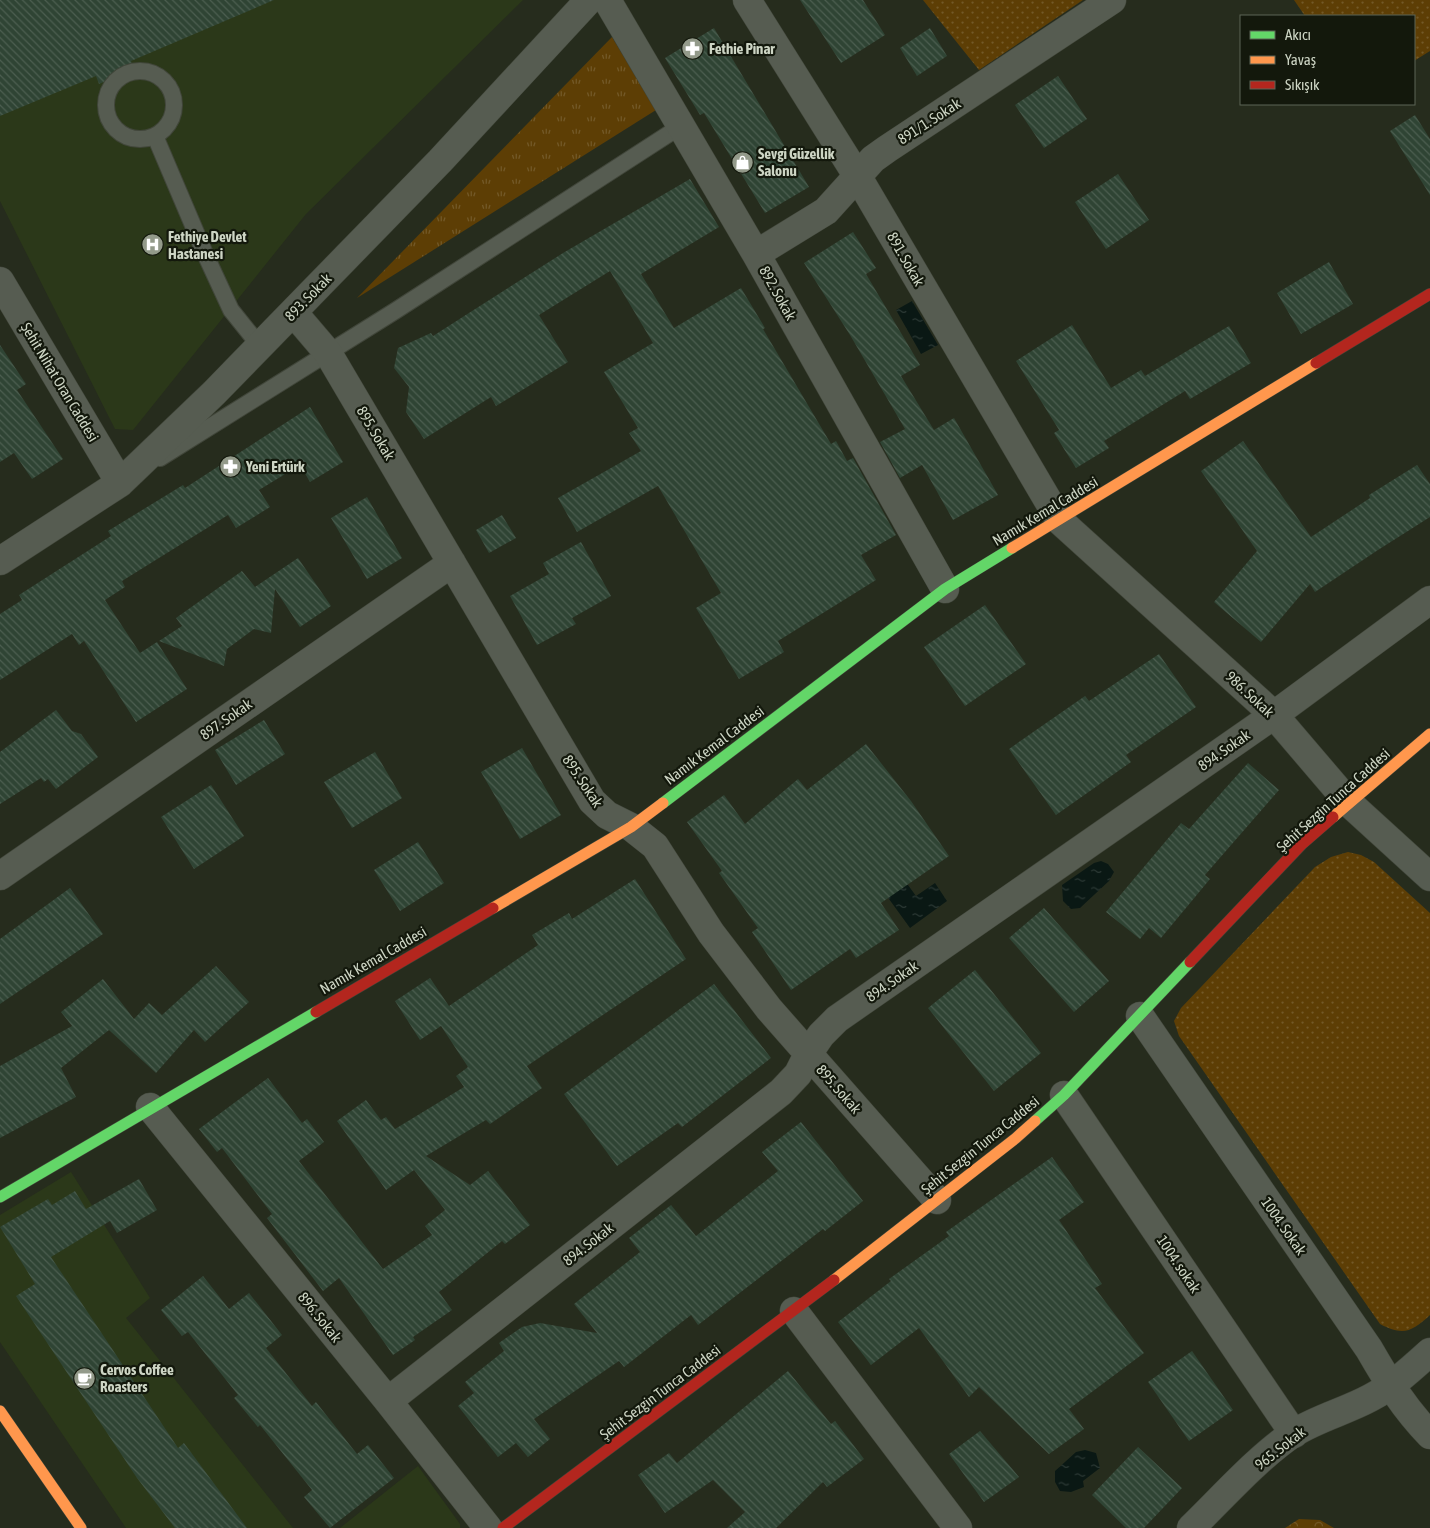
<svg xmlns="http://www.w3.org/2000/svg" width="1430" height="1528" viewBox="0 0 1430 1528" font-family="'Asap Condensed',sans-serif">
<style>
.built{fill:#2b3819}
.grass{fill:url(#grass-dots)}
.forest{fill:url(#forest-crowns)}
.park{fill:url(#park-tufts)}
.water{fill:url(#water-ripples)}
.building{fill:url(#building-back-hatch)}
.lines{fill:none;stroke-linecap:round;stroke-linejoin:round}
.lane-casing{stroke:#41463a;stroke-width:18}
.street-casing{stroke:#41463a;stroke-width:29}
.fast-casing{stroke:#41463a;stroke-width:12}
.slow-casing{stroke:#41463a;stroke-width:12}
.jam-casing{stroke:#41463a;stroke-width:12}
.lane{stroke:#565c51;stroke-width:16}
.street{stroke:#565c51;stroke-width:28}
.fast{stroke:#63d668;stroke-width:11}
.slow{stroke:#ff974d;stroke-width:11}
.jam{stroke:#b3261e;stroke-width:11}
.labels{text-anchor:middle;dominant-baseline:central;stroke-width:4.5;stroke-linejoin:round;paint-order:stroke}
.poi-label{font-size:15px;font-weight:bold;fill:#cdd5c4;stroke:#13180c;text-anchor:start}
.street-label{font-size:15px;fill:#cdd5c4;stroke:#13180c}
</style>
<defs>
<pattern id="grass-dots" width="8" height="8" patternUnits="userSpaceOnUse" patternTransform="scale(1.25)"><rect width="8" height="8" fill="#5d3e05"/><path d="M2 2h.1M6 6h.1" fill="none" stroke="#735928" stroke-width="1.8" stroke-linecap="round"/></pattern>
<pattern id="forest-crowns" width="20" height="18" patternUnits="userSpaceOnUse" patternTransform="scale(1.25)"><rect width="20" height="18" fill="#5d3e05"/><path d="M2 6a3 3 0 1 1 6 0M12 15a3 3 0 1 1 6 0" fill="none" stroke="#735928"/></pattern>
<pattern id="park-tufts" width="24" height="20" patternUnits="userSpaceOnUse" patternTransform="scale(1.25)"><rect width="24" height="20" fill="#5d3e05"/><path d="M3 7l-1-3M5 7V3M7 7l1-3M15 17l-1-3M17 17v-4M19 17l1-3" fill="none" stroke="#735928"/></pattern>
<pattern id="water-ripples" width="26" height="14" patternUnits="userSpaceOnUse" patternTransform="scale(1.25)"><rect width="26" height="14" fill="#0a1814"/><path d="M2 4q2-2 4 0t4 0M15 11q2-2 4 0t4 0" fill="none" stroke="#2c3935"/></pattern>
<pattern id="building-back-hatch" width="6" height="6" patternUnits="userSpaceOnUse" patternTransform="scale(1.25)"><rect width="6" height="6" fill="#2f4434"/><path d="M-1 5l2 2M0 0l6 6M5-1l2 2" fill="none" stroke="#4c5e50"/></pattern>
</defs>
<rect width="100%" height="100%" fill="#262c1d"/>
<path class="built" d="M0 0H523L306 214 133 430 115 429 0 201Z
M71 1172 150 1298 126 1318 293 1528H126L0 1342V1215Z
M418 1466 460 1524V1528H340Z"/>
<path class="grass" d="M923 0H1083L979 70Z
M1294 0H1430V51L1414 61V16H1305Z
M1348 852 1361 855 1374 862 1430 913V1315C1412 1332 1403 1336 1380 1324L1179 1036 1174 1021 1181 1008 1315 867 1331 857Z"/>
<path class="forest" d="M1299 1519 1320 1520 1334 1528H1285Z"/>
<path class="park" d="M612 37 656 110 357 298Z"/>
<path class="water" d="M912 301 938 345 921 354 896 310Z
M1101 861 1108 864 1114 872 1109 881 1080 908 1071 909 1063 901 1062 885 1094 863Z
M900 874 916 896 935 883 947 901 910 928 881 888Z
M1085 1450 1096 1453 1100 1468 1083 1481 1084 1487 1071 1492 1060 1491 1055 1482V1471L1076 1452Z"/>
<path class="building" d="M0 0H274L131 61 134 69 99 84 96 76 0 116Z
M800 0H863L885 35 841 63Z
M714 28 809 187 765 213 704 113 700 115 665 58Z
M930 28 947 56 917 76 900 48Z
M1058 76 1087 119 1044 148 1015 105Z
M1415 115 1430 139V195L1390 131Z
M1118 174 1149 220 1106 249 1075 202Z
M690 179 719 227 641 274 674 328 741 288 765 328 763 329 831 444 836 441 847 461 853 458 896 535 861 555 876 580 778 641 784 652 739 679 696 608 721 593 658 486 577 532 558 498 641 451 629 433 638 428 604 372 653 343 610 271 539 315 568 362 496 406 491 397 424 439 406 412 409 387 394 368 398 348 431 333 433 336 563 253Z
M853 232 876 268 866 274 920 365 901 376 934 430 954 418 998 495 953 520 922 465 900 478 880 442 905 429 850 335 804 263Z
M1329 262 1353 304 1301 334 1277 293Z
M1072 325 1111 388 1141 370 1145 376 1229 326 1251 363 1190 399 1185 391 1104 441 1109 448 1076 468 1054 433 1059 430 1016 361Z
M0 345 26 384 17 390 63 459 32 479 14 453 0 462Z
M310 407 343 462 310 482 300 465 259 490 270 507 236 528 228 515 122 581 125 587 105 600 140 653 157 642 187 689 136 722 84 641 79 645 72 634 0 680V614L22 600 19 595 111 536 108 531 183 485 185 488Z
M1243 441 1311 537 1370 498 1369 495 1417 465 1430 484V517L1378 550 1315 592 1310 584 1261 642 1214 602 1257 551 1201 471Z
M367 497 402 558 367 579 331 518Z
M502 515 516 538 489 553 476 530Z
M581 542 611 596 572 618 576 624 537 645 510 596 549 574 543 563Z
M298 558 331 606 300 627 275 589 271 633 254 629 227 649 224 666 159 641 182 626 176 618 242 571 255 587Z
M985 605 1026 664 965 706 924 647Z
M1159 654 1196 707 1126 755 1131 762 1056 815 1009 749 1085 696 1089 701Z
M56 710 72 731 81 734 98 757 56 789 48 779 44 782 41 778 0 804V752Z
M264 720 285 754 236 785 215 750Z
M866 744 911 801 949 856 881 903 899 930 856 958 850 949 791 990 752 932 758 928 719 873 722 871 687 822 724 795 745 824 798 779 807 790Z
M522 748 561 815 520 839 481 772Z
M375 752 402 798 352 828 324 782Z
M1248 763 1279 790 1205 875 1210 879 1161 938 1149 928 1140 939 1106 912 1181 823 1189 829Z
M211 785 244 836 194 869 161 817Z
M418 842 444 883 400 911 374 870Z
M635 879 686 959 527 1066 542 1088 490 1124 486 1120 426 1156 470 1185 488 1171 530 1225 505 1244 502 1241 439 1292 452 1310 413 1337 415 1340 393 1355 339 1278 323 1291 267 1218 272 1214 222 1148 217 1152 199 1129 268 1078 302 1123 307 1119 324 1142 299 1161 383 1269 432 1235 425 1226 445 1210 414 1170 386 1190 337 1121 366 1100 381 1120 386 1117 395 1129 464 1087 456 1076 468 1067 441 1026 420 1040 395 1001 430 978 449 1006 538 945 532 935 569 913 572 919Z
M70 888 103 934 0 1004V939Z
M1044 908 1109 981 1074 1012 1009 938Z
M216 966 249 1002 205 1042 194 1030 156 1073 109 1030 61 1068 76 1097 0 1138V1066L72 1026 61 1012 103 979 134 1019 149 1003 162 1015Z
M975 970 1041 1053 994 1091 928 1008Z
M714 984 771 1058 682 1127 678 1123 617 1166 564 1094Z
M801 1122 863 1201 825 1231 823 1229 698 1325 691 1315 624 1367 619 1361 534 1419 550 1439 528 1457 516 1443 498 1457 458 1406 474 1393 465 1382 504 1351 499 1343 522 1327 540 1323 597 1333 574 1304 640 1252 629 1238 671 1205 696 1236 778 1171 762 1152Z
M1052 1157 1084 1202 1059 1220 1102 1284 1095 1288 1144 1353 1069 1409 1084 1429 1049 1454 979 1387 969 1397 919 1328 871 1365 838 1322 891 1281 889 1279 949 1236 946 1232Z
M139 1179 157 1210 117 1233 110 1221 51 1257 178 1448 184 1443 247 1528H175L137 1478 16 1296 35 1284 0 1227 48 1199 52 1205 75 1191 86 1209Z
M203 1276 229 1309 249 1293 282 1335 266 1348 312 1406 316 1402 357 1454 368 1445 394 1478 330 1528 304 1497 312 1490 260 1425 258 1427 234 1398 238 1395 188 1332 182 1336 161 1310Z
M1192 1351 1233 1410 1189 1441 1148 1382Z
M788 1371 831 1424 835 1421 864 1459 827 1487 823 1482 776 1528H727L745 1512 713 1480 665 1513 638 1475 669 1453 677 1463Z
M980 1431 1019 1477 984 1502 949 1454Z
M1138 1447 1182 1488 1144 1528H1126L1092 1495Z"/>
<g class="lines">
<defs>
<path id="lane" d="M106 105a34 34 0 1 1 68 0a34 34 0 1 1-68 0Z
M155 136 206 256 231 310 260 346
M160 458 395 311 681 126"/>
<path id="street" d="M607 0 756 254 945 589
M747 0 858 177 1060 521 1274 715 1350 804 1430 877
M756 254 826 211 873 159 887 149 1112 0
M0 281 120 483
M293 312 328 353 592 801 607 815 631 827 655 846 711 933 769 1009 937 1200
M0 561 120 483 214 393 440 161 589 0
M0 876 452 563
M1140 1016 1369 1349C1388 1382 1404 1408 1430 1435
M1064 1095 1294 1434
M150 1107 388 1401 488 1528
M794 1311 958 1528
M388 1401 781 1092 798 1074 808 1054 821 1035 837 1019 1274 715 1430 600
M1191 1528C1222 1498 1258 1457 1294 1433 1318 1418 1346 1411 1370 1398 1393 1386 1411 1369 1430 1352"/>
<path id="fast" d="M663 803 945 589 1012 548
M1035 1121 1064 1095 1190 962
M0 1197 316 1012"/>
<path id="slow" d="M1012 548 1316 363
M1333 817 1430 734
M493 908 631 827 663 803
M834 1280 1016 1138 1035 1121
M0 1411 81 1528"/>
<path id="jam" d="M1316 363 1430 294
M1190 962 1302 844 1333 817
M316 1012 493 908
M503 1528 834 1280"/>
</defs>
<use href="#lane" class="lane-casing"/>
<use href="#street" class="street-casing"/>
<use href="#fast" class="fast-casing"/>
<use href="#slow" class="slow-casing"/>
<use href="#jam" class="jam-casing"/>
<use href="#lane" class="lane"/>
<use href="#street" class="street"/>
<use href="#fast" class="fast"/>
<use href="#slow" class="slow"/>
<use href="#jam" class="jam"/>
</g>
<defs>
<symbol id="pharmacy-disc" viewBox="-11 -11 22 22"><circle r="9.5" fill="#939a8a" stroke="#13180c"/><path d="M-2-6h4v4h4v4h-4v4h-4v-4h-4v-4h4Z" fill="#fff"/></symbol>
<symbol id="shop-disc" viewBox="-11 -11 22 22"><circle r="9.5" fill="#939a8a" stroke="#13180c"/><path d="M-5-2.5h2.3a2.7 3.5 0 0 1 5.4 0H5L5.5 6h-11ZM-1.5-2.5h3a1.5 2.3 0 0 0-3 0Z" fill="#fff"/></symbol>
<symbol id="hospital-disc" viewBox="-11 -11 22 22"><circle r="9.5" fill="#939a8a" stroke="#13180c"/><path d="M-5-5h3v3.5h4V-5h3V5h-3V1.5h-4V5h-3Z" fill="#fff"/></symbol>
<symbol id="cafe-disc" viewBox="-11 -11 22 22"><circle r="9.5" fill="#939a8a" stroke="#13180c"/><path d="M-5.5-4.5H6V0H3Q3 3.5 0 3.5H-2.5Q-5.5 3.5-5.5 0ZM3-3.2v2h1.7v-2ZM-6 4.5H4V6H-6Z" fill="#fff"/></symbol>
</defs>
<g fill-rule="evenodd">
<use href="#pharmacy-disc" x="680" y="36" width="25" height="25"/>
<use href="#shop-disc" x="730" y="150" width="25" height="25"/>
<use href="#hospital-disc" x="140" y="232" width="25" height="25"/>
<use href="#pharmacy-disc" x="218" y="454" width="25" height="25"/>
<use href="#cafe-disc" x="72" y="1366" width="25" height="25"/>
</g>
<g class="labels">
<g class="poi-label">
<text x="709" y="48">Fethie Pinar</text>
<text x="758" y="153">Sevgi Güzellik<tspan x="758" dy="17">Salonu</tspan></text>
<text x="168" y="236">Fethiye Devlet<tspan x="168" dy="17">Hastanesi</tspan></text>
<text x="246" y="466">Yeni Ertürk</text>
<text x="100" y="1369">Cervos Coffee<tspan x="100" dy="17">Roasters</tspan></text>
</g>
<g class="street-label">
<text transform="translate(929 121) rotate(-33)">891/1. Sokak</text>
<text transform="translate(906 259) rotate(60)">891. Sokak</text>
<text transform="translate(778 293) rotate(61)">892. Sokak</text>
<text transform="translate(308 297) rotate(-46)">893. Sokak</text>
<text transform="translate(60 382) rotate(59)">Şehit Nihat Oran Caddesi</text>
<text transform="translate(376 433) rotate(59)">895. Sokak</text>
<text transform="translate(1045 511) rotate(-31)">Namık Kemal Caddesi</text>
<text transform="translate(1250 694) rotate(43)">986. Sokak</text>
<text transform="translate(226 719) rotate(-35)">897. Sokak</text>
<text transform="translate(714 745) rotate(-37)">Namık Kemal Caddesi</text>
<text transform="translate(1224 750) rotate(-35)">894. Sokak</text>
<text transform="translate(583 781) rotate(56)">895. Sokak</text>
<text transform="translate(1333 800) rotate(-42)">Şehit Sezgin Tunca Caddesi</text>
<text transform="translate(373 960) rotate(-30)">Namık Kemal Caddesi</text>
<text transform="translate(892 981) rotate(-35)">894. Sokak</text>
<text transform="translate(839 1089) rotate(49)">895. Sokak</text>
<text transform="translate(980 1145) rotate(-39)">Şehit Sezgin Tunca Caddesi</text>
<text transform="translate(1284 1226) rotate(55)">1004. Sokak</text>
<text transform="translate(588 1244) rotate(-38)">894. Sokak</text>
<text transform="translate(1179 1264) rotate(56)">1004. sokak</text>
<text transform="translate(320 1317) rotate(51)">896. Sokak</text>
<text transform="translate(660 1392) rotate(-37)">Şehit Sezgin Tunca Caddesi</text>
<text transform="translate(1280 1448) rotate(-38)">965. Sokak</text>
</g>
</g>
<rect x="1240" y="15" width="175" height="90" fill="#13180c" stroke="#5d6456"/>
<rect x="1250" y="31" width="25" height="8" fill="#63d668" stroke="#5d6456"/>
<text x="1285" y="40" font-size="15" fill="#cdd5c4">Akıcı</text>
<rect x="1250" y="56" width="25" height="8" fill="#ff974d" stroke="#5d6456"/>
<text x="1285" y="65" font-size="15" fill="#cdd5c4">Yavaş</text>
<rect x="1250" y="81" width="25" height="8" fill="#b3261e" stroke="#5d6456"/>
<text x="1285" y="90" font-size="15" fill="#cdd5c4">Sıkışık</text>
</svg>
